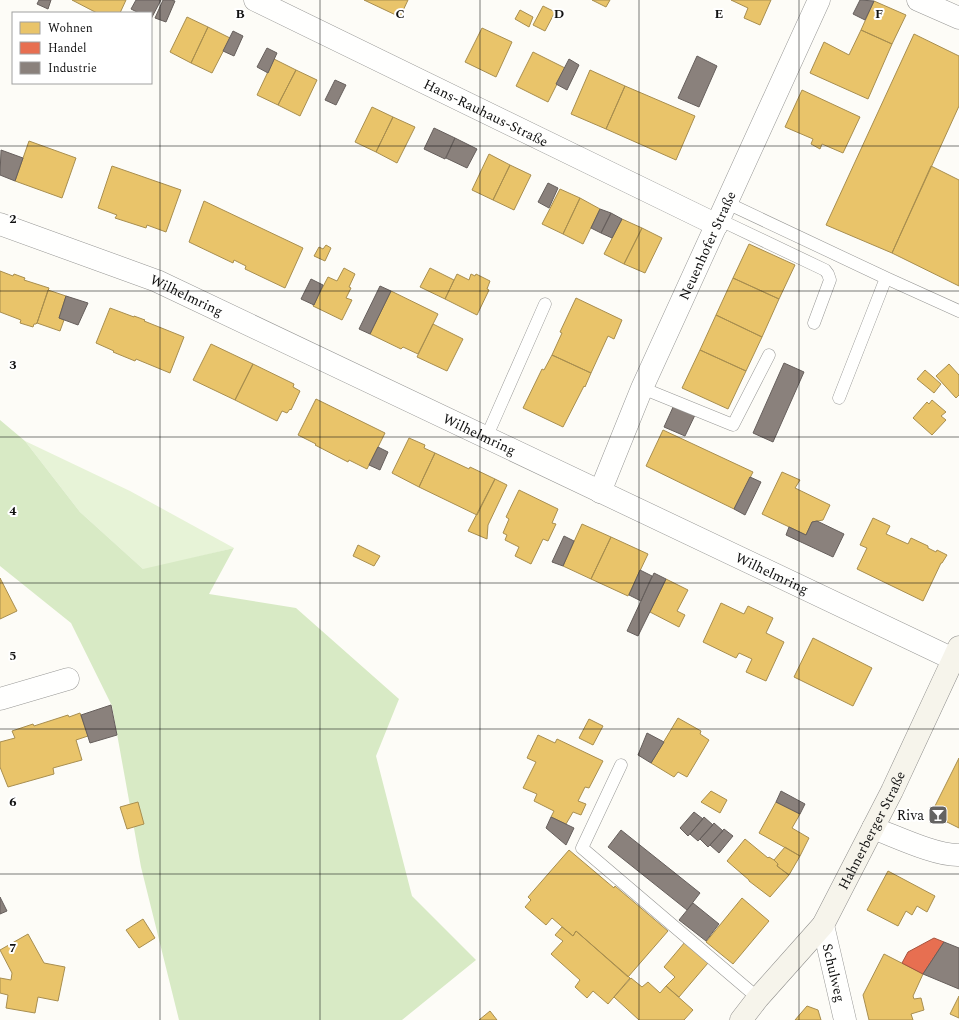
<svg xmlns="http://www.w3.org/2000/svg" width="959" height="1020" viewBox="0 0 959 1020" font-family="Spectral,serif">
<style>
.green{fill:#e7f3d7}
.forest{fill:#d8eac5}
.homes{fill:#e9c46a;stroke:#a88e4f}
.shops{fill:#e76f51;stroke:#a7533e}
.industry{fill:#8a817c;stroke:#665f5c}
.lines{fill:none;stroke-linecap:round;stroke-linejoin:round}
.service-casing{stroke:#979795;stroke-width:13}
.minor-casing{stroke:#979795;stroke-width:23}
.secondary-casing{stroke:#8e8d8b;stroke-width:23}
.service{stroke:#fffffe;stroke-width:12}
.minor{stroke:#fffffe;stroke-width:22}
.secondary{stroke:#f6f4eb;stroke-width:22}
.grid{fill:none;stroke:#111;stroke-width:1;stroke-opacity:0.55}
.labels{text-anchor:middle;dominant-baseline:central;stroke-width:4;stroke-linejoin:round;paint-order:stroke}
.street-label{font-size:14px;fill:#111;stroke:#fff}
.poi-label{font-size:14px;fill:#111;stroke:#fff;text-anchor:end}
.grid-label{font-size:13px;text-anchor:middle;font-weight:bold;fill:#111;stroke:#fff;stroke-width:4;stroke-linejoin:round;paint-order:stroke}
</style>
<rect width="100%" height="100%" fill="#fdfcf7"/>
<path class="green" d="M25 441 130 491 234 548 144 570 80 512Z"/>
<path class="forest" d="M0 420 25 441 80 512 143 569 234 548 209 594 296 608 399 699 376 756 412 896 476 960 402 1020H179L141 867 112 706 71 623 0 566Z"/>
<path class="homes" d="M72 0H126L120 13H97Z
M364 0H408L400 17Z
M592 0H610L606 7Z
M731 0H771L760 25 744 18 748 8Z
M874 1 906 15 892 44 861 30Z
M543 6 555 12 545 31 533 25Z
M520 10 533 17 529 27 515 19Z
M187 17 208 27 191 63 170 52Z
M208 27 230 38 212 73 191 63Z
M482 28 512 42 496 77 465 62Z
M861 30 892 44 868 99 810 73 824 42 849 55Z
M914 34 959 56V106L892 253 826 225Z
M533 52 565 68 548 102 516 86Z
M274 59 296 70 278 105 257 95Z
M296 70 317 80 300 116 278 105Z
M590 70 625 86 606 129 571 114Z
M625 86 695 116 676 160 606 129Z
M802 90 860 117 843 153 822 144 820 149 811 144 813 139 785 127Z
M372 107 393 117 376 152 355 142Z
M393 117 415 127 397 163 376 152Z
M29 141 76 158 62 198 15 181Z
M489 154 510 165 493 200 472 190Z
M510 165 531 175 514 210 493 200Z
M112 166 181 190 166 232 147 225 146 228 115 218 117 215 98 208Z
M931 166 959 180V286L892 253Z
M560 189 580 198 563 234 542 224Z
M580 198 600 209 583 244 563 234Z
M204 201 303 248 285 288 245 269 246 266 234 260 233 263 189 242Z
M622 219 642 228 624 264 604 254Z
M642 228 662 238 645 273 624 264Z
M749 244 795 265 779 299 733 278Z
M326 245 331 248 325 261 314 256 319 247 323 249Z
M344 268 355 274 349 287 351 288 346 298 352 300 342 320 313 306 328 277 337 281Z
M430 268 454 280 445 299 420 287Z
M0 271 13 276 14 274 25 278 24 280 49 288 37 323 36 324H34L33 327 20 323 21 320 0 312Z
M457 274 469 280 471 274 475 276 476 274 490 281 487 289 489 290 477 315 445 299Z
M733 278 779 299 762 337 716 315Z
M48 290 66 296 59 318 64 320 60 331 37 323Z
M391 291 438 314 418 354 403 347 401 349 370 334Z
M576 298 622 320 614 339 608 336 591 373 552 355 562 333 560 332Z
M110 308 134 317V316L145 320 144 321 184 337 170 373 136 359 135 361 113 352 114 351 96 343Z
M716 315 762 337 746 371 700 350Z
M433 324 463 339 447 371 417 357Z
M211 344 253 364 235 400 193 380Z
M700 350 746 371 728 409 682 388Z
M552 355 591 373 585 387 584 386 563 427 523 408 542 369 544 370Z
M253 364 294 384 293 387 300 391 291 410 290 409 287 413 282 411 277 421 235 400Z
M949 364 959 375V395L956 398 936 376Z
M925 370 941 384 934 393 917 379Z
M316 399 385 433 367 469 349 460 348 462 315 445 316 444 298 435Z
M932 400 946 412 941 416 946 420 932 435 913 418 927 402 929 404Z
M663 430 753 472 734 509 646 466Z
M409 438 425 445 424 448 435 453 419 487 392 473Z
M435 453 469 469 470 467 495 479 477 515 419 487Z
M782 472 800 480 795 488 830 505 823 520 812 522 806 535 762 514Z
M495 479 507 485 488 525 487 539 468 531Z
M519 490 558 509 552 523 556 524 548 541 543 539 531 564 515 556 519 547 505 540 507 535 503 533 509 519 506 517Z
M873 518 890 526 886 534 908 544 911 538 928 546V548L936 552 937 550 947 555 942 563H941L923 601 857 569 867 548 860 545Z
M582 524 611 537 591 579 563 566Z
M611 537 648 554 628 596 591 579Z
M358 545 380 556 374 566 353 556Z
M0 578 17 611 0 619Z
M666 579 688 590 677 611 685 615 679 627 650 612Z
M721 603 744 614 748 606 773 618 766 633 784 642 766 681 746 672 752 659 739 653 736 658 703 642Z
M813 638 872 668 853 706 794 677Z
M80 713 88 736 76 740 82 760 53 768 54 774 8 787 0 767V742L15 738 12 731 33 724 34 726 68 715 69 717Z
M678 718 701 731 700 734 709 740 687 777 678 772 674 777 651 763Z
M589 719 603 726 593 745 579 738Z
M538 735 555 743 557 739 603 761 589 788 585 787 578 801 586 804 581 815 573 812 566 824 551 817 554 811 534 801 537 794 523 788 536 762 527 758Z
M959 758V828L931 814Z
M711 791 727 800 720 813 701 802Z
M138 802 144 824 127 829 120 807Z
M776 802 800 814 792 828 809 838 800 856 759 833Z
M745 839 768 858 769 857 774 860 778 864 777 866 789 875 770 897 749 881V880L727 861Z
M785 847 800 856 789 875 777 866 778 864 774 860Z
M569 850 614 888 615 886 668 931 628 977 576 931 573 936 552 918 546 925 525 907 531 900 528 897Z
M888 871 935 896 927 912 917 906 912 915 906 911 898 926 867 910Z
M742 898 769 921 733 964 706 942Z
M143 919 155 938 139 948 126 930Z
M562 927 573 936 576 931 630 978 608 1004 593 991 587 998 575 987 580 980 551 954 563 941 555 935Z
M28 934 44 963 65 967 58 1001 38 997 35 1013 6 1008 8 995 0 993V978L11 980 12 973 0 950Z
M685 942 708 963 679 997 666 986 675 977 664 967Z
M884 954 923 974 913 996 914 999 921 998 924 1010 911 1014 913 1020H869L863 995Z
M631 978 642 987 648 982 660 993 666 986 693 1010 684 1020H639L614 997Z
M959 996V1018L950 1014Z
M807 1006 818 1010 821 1020H795Z
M490 1011 497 1020H479Z"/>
<path class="shops" d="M934 938 944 942 923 974 902 963 908 952Z"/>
<path class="industry" d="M39 0H51L48 9 37 4Z
M136 0H161L151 19V13H139L131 9Z
M163 0H171L175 1 166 22 155 18Z
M860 0 874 1 865 20 853 14Z
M233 31 243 36 234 56 223 51Z
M267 48 277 53 268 73 257 67Z
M697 56 717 66 699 107 678 98Z
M569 59 579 65 567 90 556 84Z
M335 80 346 85 336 105 325 100Z
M434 128 455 138 445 159 424 149Z
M455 138 477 149 467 168 446 158Z
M1 150 23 158 15 181 0 175Z
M548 183 558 188 549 208 538 202Z
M600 209 611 213 601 233 591 228Z
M611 213 622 219 612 238 601 233Z
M311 279 323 285 314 305 301 299Z
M380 286 391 291 370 334 359 329Z
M66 296 88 303 78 325 59 318Z
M784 363 804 372 773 442 753 433Z
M674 405 695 415 685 436 664 427Z
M378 447 388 452 380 470 369 465Z
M750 477 761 482 745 515 734 509Z
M817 521 844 534 833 557 786 535 789 527 806 535 812 522Z
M564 536 574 541 563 566 552 562Z
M640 570 652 576 641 601 629 595Z
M654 573 666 579 638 636 627 631Z
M111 705 117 735 90 743 81 715Z
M647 733 664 742 651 763 638 755Z
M781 791 805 804 800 814 776 802Z
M694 812 703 819 688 836 680 828Z
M551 817 574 828 566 845 546 828Z
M704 817 713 825 698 841 690 834Z
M714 823 723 831 708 847 700 839Z
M724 829 733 836 719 853 710 845Z
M621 830 700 893 687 910 608 847Z
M0 897 7 911 0 914Z
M693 903 719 924 706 941 679 920Z
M944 942 959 948V989L923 974Z"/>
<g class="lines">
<defs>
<path id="service" d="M727 203 886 278 839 398
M720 220 825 270 828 274 830 280 814 323
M886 278 959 311
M642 388 733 425 769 355
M486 438 545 304
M621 765 582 848 758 998"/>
<g id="minor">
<path id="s1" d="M255 0 717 225"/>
<path d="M918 0 959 18"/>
<path id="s2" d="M0 224 157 281 953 659"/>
<path id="s3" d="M600 492 642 388 819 0"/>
<path d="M0 699 68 679"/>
<path d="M873 828C895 836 936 856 959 855"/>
<path id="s4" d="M823 925 845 1020"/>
</g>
<g id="secondary">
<path id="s5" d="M741 1020 758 998 823 925 892 791 959 647"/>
</g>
</defs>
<use href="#service" class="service-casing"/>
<use href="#minor" class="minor-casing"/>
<use href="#secondary" class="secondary-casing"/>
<use href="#service" class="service"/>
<use href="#minor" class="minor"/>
<use href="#secondary" class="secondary"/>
</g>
<path class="grid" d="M160 0V1020M320 0V1020M480 0V1020M639 0V1020M799 0V1020M0 146H959M0 291H959M0 437H959M0 583H959M0 729H959M0 874H959"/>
<defs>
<symbol id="bar-square" viewBox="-11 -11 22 22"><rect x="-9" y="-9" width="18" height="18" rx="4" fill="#646362" stroke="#fff"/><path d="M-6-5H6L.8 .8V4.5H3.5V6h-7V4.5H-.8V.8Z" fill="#fff"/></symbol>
</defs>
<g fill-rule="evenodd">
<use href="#bar-square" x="927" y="804" width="22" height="22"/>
</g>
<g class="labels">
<g class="street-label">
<text stroke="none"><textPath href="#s1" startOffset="257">Hans-Rauhaus-Straße</textPath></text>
<text stroke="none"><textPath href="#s3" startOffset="269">Neuenhofer Straße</textPath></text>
<text stroke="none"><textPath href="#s2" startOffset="200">Wilhelmring</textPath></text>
<text stroke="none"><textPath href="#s2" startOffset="524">Wilhelmring</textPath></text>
<text stroke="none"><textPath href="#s2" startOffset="848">Wilhelmring</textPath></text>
<text stroke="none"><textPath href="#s5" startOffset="232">Hahnerberger Straße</textPath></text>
<text stroke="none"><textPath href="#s4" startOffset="49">Schulweg</textPath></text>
</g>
<g class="poi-label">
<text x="924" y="815">Riva</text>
</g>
</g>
<g class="grid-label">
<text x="240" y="18">B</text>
<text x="400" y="18">C</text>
<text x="559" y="18">D</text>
<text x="719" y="18">E</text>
<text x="879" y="18">F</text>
<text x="13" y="223">2</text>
<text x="13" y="369">3</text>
<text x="13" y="515">4</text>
<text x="13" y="660">5</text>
<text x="13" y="806">6</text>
<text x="13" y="952">7</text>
</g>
<rect x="12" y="12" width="140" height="72" fill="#ffffff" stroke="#a0a0a0"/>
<rect x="20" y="22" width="20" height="12" fill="#e9c46a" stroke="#a0a0a0"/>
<text x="48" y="32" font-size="12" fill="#111111">Wohnen</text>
<rect x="20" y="42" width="20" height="12" fill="#e76f51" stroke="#a0a0a0"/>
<text x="48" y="52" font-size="12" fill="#111111">Handel</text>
<rect x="20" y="62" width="20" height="12" fill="#8a817c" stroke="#a0a0a0"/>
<text x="48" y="72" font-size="12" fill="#111111">Industrie</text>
</svg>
